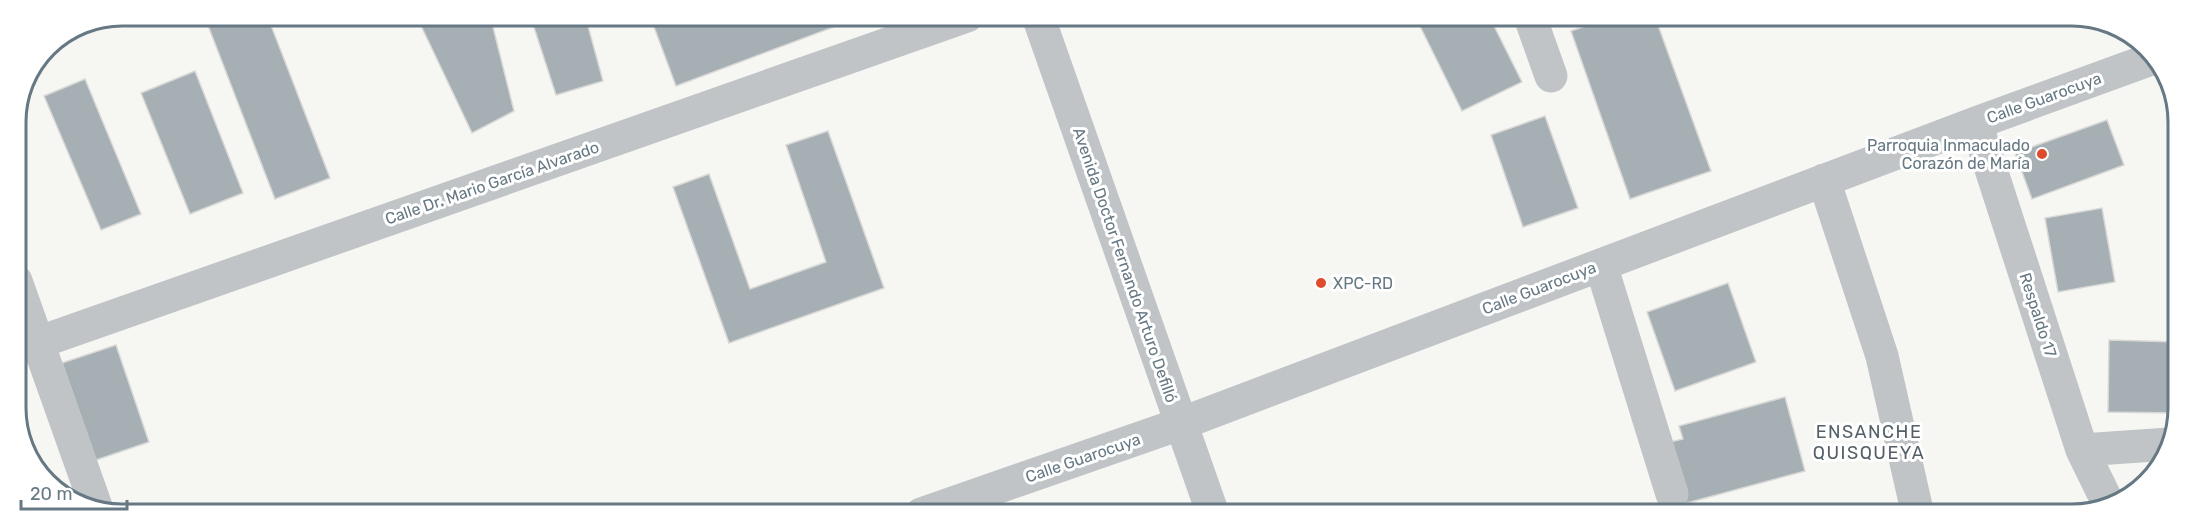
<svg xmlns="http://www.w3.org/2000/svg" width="2194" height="530" viewBox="0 0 2194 530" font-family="Rubik,sans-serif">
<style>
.building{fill:#a6afb4;stroke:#d8d8d6;stroke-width:1.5}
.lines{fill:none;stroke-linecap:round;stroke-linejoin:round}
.minor{stroke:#c0c4c7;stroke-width:33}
.poi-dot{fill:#de4c2b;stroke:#fff;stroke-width:2}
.labels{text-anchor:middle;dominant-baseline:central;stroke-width:6;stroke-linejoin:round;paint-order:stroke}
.street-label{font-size:16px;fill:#667883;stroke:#fff}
.poi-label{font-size:16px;fill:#667883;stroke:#fff;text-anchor:end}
.neighbourhood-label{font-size:18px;letter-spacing:1.5px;fill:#546068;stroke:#fff}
.rim{fill:none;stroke:#667883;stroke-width:3}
</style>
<rect width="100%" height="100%" fill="#f6f6f3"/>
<path class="building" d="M204 15H267L330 178 275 199Z
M416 15H490L514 111 472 133Z
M530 15H585L603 81 556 95Z
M650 16H863L676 86Z
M1415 16H1489L1522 82 1462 111Z
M1613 17H1655L1711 171 1630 199 1571 31Z
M195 71 243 193 190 214 141 93Z
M85 79 141 214 101 230 44 96Z
M1545 116 1578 208 1523 227 1491 135Z
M2107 120 2124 165 2032 199 2015 153Z
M828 131 884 288 729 343 673 187 709 174 750 289 826 262 786 145Z
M2102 208 2115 282 2058 292 2045 218Z
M1728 283 1756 362 1675 391 1647 312Z
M2109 340 2177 342V413L2108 412Z
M116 345 149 442 96 460 62 363Z
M1785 397 1805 471 1683 504 1666 443 1683 439 1679 426Z"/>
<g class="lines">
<path class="minor" d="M1038 16 1213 514
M1530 17 1551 76
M1976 123 2082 450 2108 503
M1824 180 1882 356 1918 515
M1601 265 1672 494
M16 281 98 512
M17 350 967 16
M2082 450 2169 444
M921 514 1180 424 1976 123 2154 58"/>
</g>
<g class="poi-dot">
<circle cx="2042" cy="154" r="6"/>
<circle cx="1321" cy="283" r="6"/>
</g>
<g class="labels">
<g class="street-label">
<text transform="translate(2044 98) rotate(-20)">Calle Guarocuya</text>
<text transform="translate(492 183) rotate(-19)">Calle Dr. Mario García Alvarado</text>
<text transform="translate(1125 265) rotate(71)">Avenida Doctor Fernando Arturo Defilló</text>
<text transform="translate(1539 288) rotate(-21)">Calle Guarocuya</text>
<text transform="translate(2038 315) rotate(72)">Respaldo 17</text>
<text transform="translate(1083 458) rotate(-19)">Calle Guarocuya</text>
</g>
<g class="poi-label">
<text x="2030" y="145">Parroquia Inmaculado<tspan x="2030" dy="18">Corazón de María</tspan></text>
<text x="1333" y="283" text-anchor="start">XPC-RD</text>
</g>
<g class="neighbourhood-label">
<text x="1869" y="432">ENSANCHE<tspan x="1869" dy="21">QUISQUEYA</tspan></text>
</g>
</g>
<path d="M0 0H2194V530H0ZM122 26H2072A96 96 0 0 1 2168 122V408A96 96 0 0 1 2072 504H122A96 96 0 0 1 26 408V122A96 96 0 0 1 122 26Z" fill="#fff" fill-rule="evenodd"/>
<path class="rim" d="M122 26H2072A96 96 0 0 1 2168 122V408A96 96 0 0 1 2072 504H122A96 96 0 0 1 26 408V122A96 96 0 0 1 122 26Z"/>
<path d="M21 500v9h106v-9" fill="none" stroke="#667883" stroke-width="3"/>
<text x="30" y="500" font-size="18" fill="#667883" stroke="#ffffff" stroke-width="4.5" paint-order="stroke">20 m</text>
</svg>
